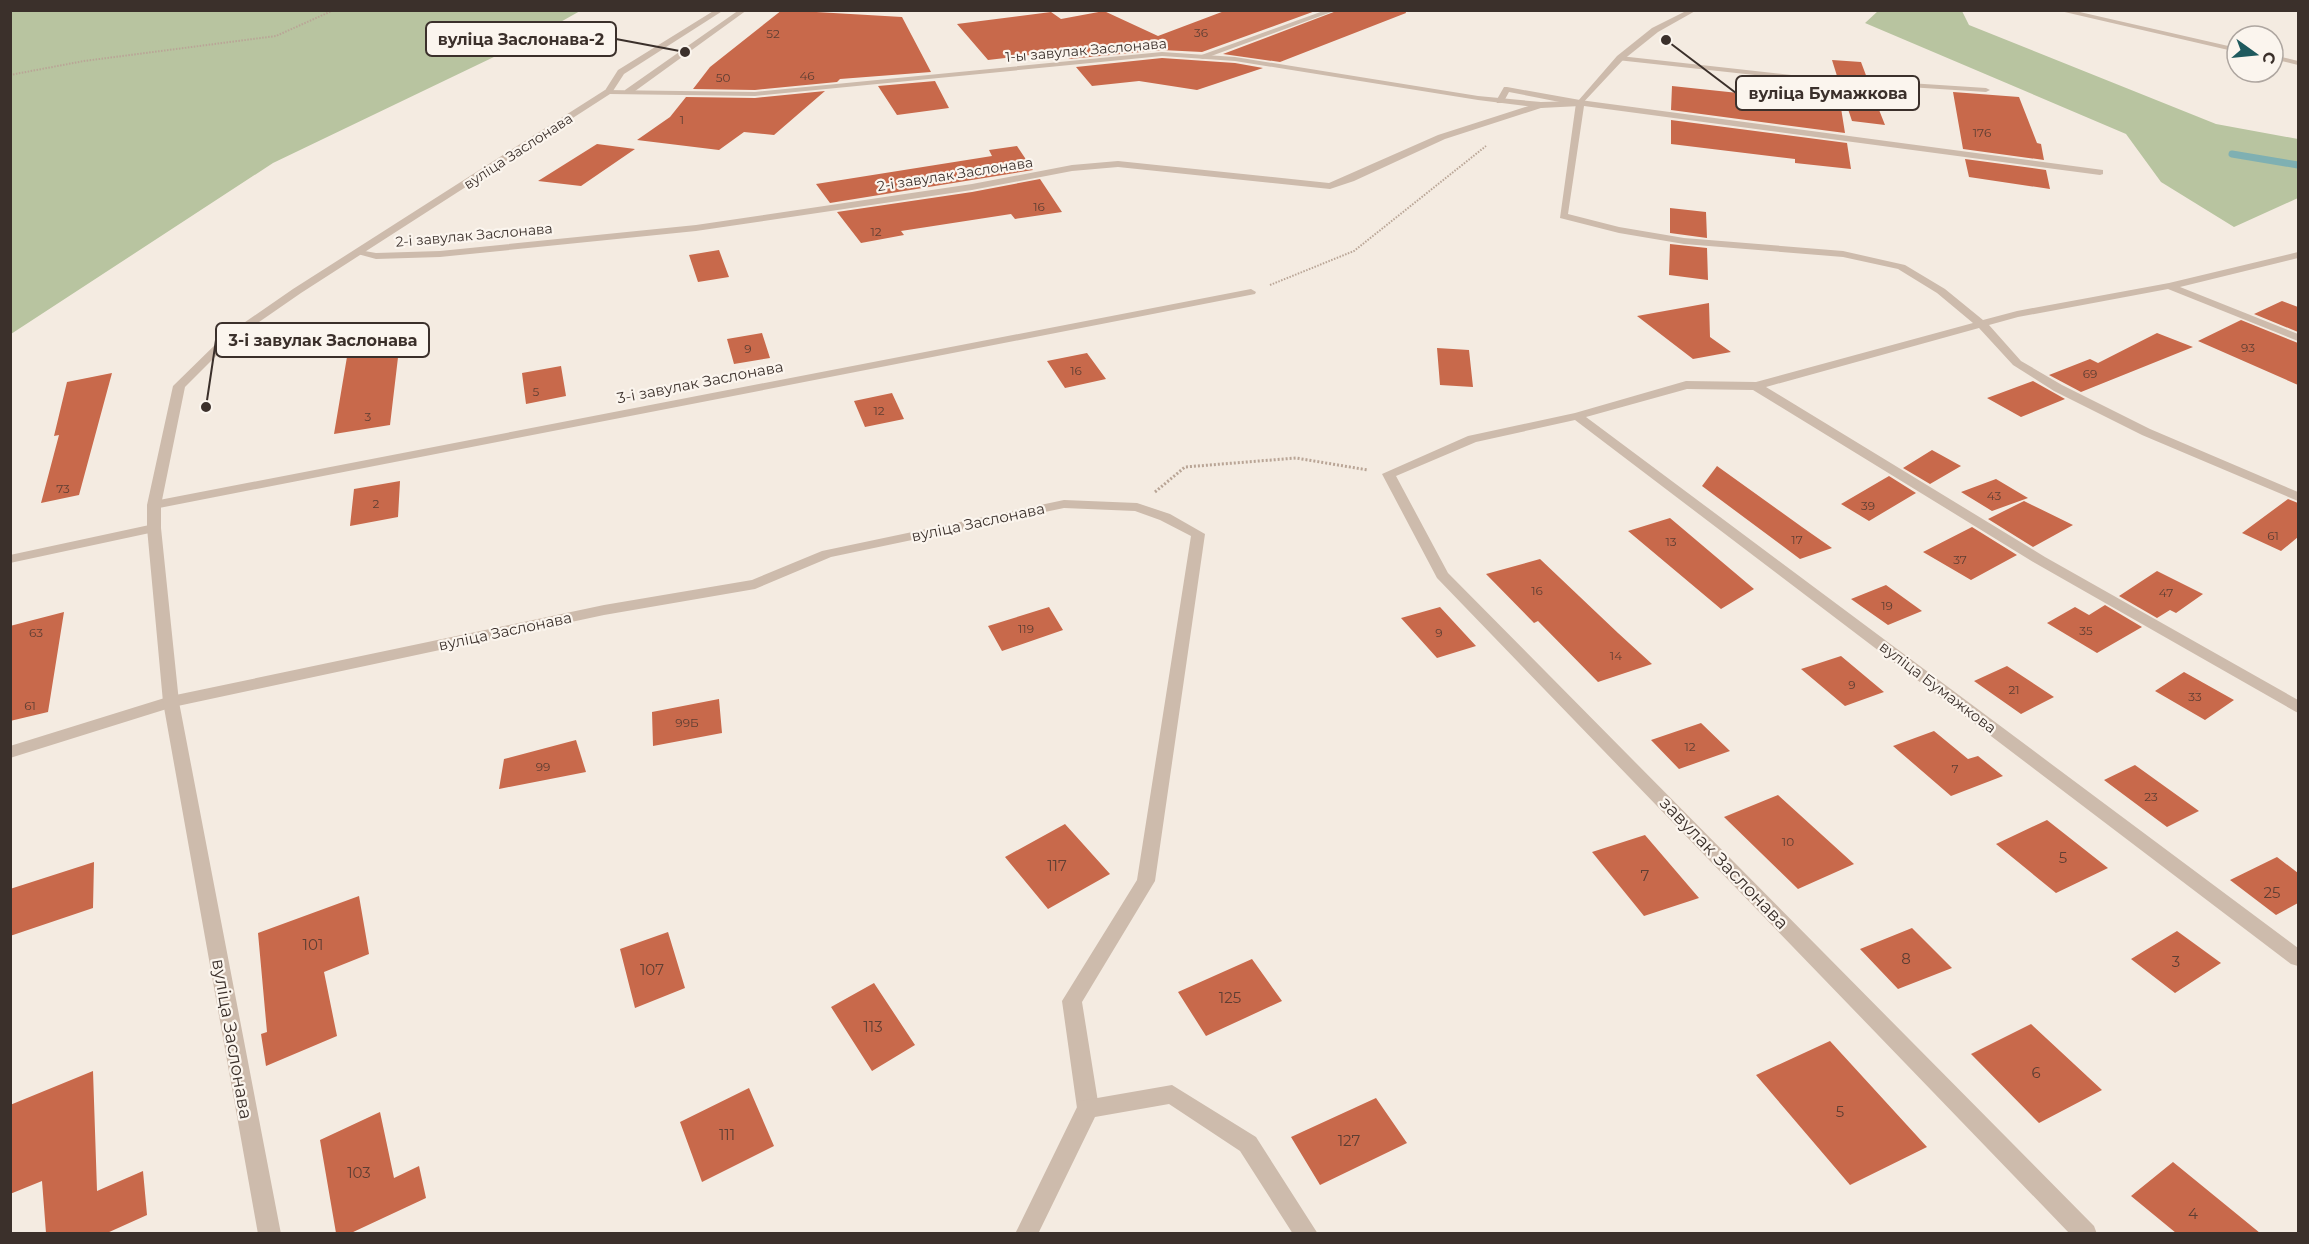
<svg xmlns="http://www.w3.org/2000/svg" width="2309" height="1244" viewBox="0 0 2309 1244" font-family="Montserrat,sans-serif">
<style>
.green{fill:#b8c4a0}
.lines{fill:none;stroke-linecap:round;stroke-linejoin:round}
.stream{stroke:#7fb0b2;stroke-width:7}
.building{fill:#c8694b}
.path-far1{stroke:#b9a596;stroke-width:2;stroke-dasharray:1.5 1.5;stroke-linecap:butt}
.path{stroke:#b9a596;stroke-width:3;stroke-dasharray:2 2;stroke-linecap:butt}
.service{fill:#cdbbac;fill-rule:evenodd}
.minor{fill:#cdbbac;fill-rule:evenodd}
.tertiary{fill:#cdbbac;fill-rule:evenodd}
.labels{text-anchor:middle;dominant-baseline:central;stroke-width:4.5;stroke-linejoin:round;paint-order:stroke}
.number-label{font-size:12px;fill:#5e3e33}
.far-street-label{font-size:14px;fill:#3b302b;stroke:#fbf5ee}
.street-label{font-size:15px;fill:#3b302b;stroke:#fbf5ee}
.near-number-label{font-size:15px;fill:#5e3e33}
.near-street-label{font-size:18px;fill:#3b302b;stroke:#fbf5ee}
.leader{fill:none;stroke:#3b302b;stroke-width:2}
.callout-dot{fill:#3b302b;stroke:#fbf5ee;stroke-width:2}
.callout{fill:#fbf5ee;stroke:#3b302b;stroke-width:2}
.callout-label{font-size:16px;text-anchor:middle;font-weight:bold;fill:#3b302b}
</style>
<rect width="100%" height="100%" fill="#f4ebe1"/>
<path class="green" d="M11 10H580V11L525 42 273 163 11 334Z
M1878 11H1962L1969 25 2216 124 2298 139V198L2234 227 2161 182 2126 134 1865 23Z"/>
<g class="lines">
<path class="stream" d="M2232 154 2298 165"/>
</g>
<path class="building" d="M782 10 902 17 931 72 840 79 837 82 755 90 693 89 710 67Z
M1227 10H1318L1202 52 1162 50 1069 59 1063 51 988 60 957 24 1051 12 1061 19 1104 11 1158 36Z
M1339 10H1405L1406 13 1280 62 1223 54Z
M1162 58 1235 63 1263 68 1197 90 1139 81 1092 86 1076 67Z
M1832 60 1861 62 1867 78 1837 76Z
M935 81 949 108 897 115 878 86Z
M1840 85 1870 87 1885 125 1852 121Z
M1672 86 1757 95V99L1841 108 1845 133 1671 110Z
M825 91 774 135 744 132 719 150 637 140 670 117 686 97 755 98Z
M1953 92 2019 97 2037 143 2041 144 2044 160 1963 149Z
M1671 120 1847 143 1851 169 1795 163V159L1671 144Z
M597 144 635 149 581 186 538 181Z
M1017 146 1033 170 830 203 816 184 992 156 989 150Z
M1965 159 2046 170 2050 189 1969 177Z
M1040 179 1062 212 1015 219 1011 214 901 231 904 235 861 243 837 212 972 192Z
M1670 208 1706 212 1707 238 1670 233Z
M1670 244 1707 248 1708 280 1669 275Z
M719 250 729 277 698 282 689 255Z
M2282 301 2298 307V332L2254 314Z
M1709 303 1710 337 1731 352 1693 359 1637 316Z
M2241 320 2298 343V385L2198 341Z
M401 332 390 425 334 434 350 339Z
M762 333 770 358 734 364 727 339Z
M2157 333 2193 347 2081 392 2049 375 2090 359 2098 363Z
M1437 348 1469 350 1473 387 1440 385Z
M1087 353 1106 379 1065 388 1047 361Z
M561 366 566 396 526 404 522 373Z
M112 373 79 495 41 503 59 435 54 436 67 382Z
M2033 381 2065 399 2021 417 1987 398Z
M892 393 904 419 865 427 854 401Z
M1932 450 1961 466 1930 484 1903 468Z
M1717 466 1802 527 1832 548 1800 559 1702 486Z
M1889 476 1916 493 1869 521 1841 504Z
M1996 479 2028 498 1992 511 1961 492Z
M400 481 398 517 350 526 354 489Z
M2288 499 2298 503V537L2281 551 2242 533Z
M2024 501 2073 525 2033 547 1988 519Z
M1670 518 1754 589 1721 609 1628 531Z
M1972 527 2017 555 1971 580 1923 552Z
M1540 559 1618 633 1652 664 1598 682 1538 621 1534 623 1486 574Z
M2157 571 2203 594 2176 613 2170 610 2157 618 2119 596Z
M1886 585 1922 611 1888 625 1851 599Z
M2105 605 2142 627 2097 653 2047 623 2075 607 2089 615Z
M1049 607 1063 630 1002 651 988 626Z
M1440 607 1476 646 1437 658 1401 618Z
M64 612 48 712 10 721V626Z
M1841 656 1884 692 1845 706 1801 669Z
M2007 666 2054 697 2021 714 1974 681Z
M2184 672 2234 700 2205 720 2155 691Z
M719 699 722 733 653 746 652 712Z
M1701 723 1730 751 1679 769 1651 740Z
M1934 731 1968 759 1978 756 2003 776 1951 796 1893 746Z
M576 740 586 772 499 789 504 759Z
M2135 765 2199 811 2167 827 2104 780Z
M1778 795 1854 864 1798 889 1724 817Z
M2047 820 2108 868 2056 893 1996 844Z
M1065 824 1110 874 1048 909 1005 857Z
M1645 835 1699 898 1644 916 1592 852Z
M2277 857 2298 873V903L2276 915 2230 880Z
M94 862 93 908 10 936V889Z
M359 896 369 954 324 972 337 1036 266 1066 261 1034 267 1032 258 933Z
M1912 928 1952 968 1898 989 1860 949Z
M2177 931 2221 963 2175 993 2131 959Z
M668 932 685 988 635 1008 620 949Z
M1252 959 1282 1001 1206 1036 1178 992Z
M874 983 915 1045 872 1071 831 1007Z
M2031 1024 2102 1090 2039 1123 1971 1054Z
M1830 1041 1927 1147 1850 1185 1756 1075Z
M93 1071 97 1191 143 1171 147 1215 107 1233H46L42 1181 10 1194V1105Z
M749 1088 774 1146 702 1182 680 1122Z
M1376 1098 1407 1143 1320 1185 1291 1137Z
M380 1112 394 1178 419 1166 426 1198 351 1233H336L320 1140Z
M2173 1162 2260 1233H2176L2131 1196Z"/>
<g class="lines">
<path class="path-far1" d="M10 75 84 61 276 36 334 10
M1270 285 1354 251 1486 146"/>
<path class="path" d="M1155 492 1185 467 1296 458 1368 470"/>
<path class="service" d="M715 10H724L624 74 611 94H605L604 92 618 70Z
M1507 87 1580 100 1584 103 1580 106 1509 92 1503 103H1497L1496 101 1504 87Z
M1064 500 1137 503 1170 514 1205 534 1155 881 1082 1002 1099 1108 1096 1115 1088 1118 1080 1115 1077 1108 1062 1001 1137 880 1191 536 1160 520 1135 511 1064 508 831 557 755 589 604 615 173 707 10 758V746L171 696 604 605 752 580 822 551Z"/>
<path class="minor" d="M739 10H747L631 94H625V90Z
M1326 10H1337L1203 59 1196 57Z
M2056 10H2071L2237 48V52Z
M2273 55 2298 61V65L2273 59Z
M1620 56 1800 76 1986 88 1990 90 1986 92 1800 80 1617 60V56Z
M1580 100 2103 170V174L2100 175 1584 106 1568 214 1619 227 1684 238 1843 251 1905 265 1945 289 1983 320 2017 311 2169 283 2298 252V258L2180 287 2298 334V341L2168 289 2018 317 1989 325 2021 361 2062 385 2150 429 2298 492V501L2142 435 2054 391 2013 365 1979 328 1766 387 2045 557 2298 700V713L2035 563 1753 390 1687 389 1586 417 2298 948V966L2291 964 1575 420 1476 442 1396 476 1448 573 2094 1226 2097 1234H2070L1437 578 1382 474 1468 436 1575 413 1686 381 1756 382 1973 323 1937 293 1898 269 1843 257 1684 244 1619 233 1560 218 1576 103Z
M1541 102 1545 105 1544 107 1445 139 1354 181 1330 189 1118 167 1072 171 972 190 696 231 440 257 376 259 354 253 359 250 376 253 440 251 696 225 972 184 1072 165 1118 161 1329 183 1438 135Z
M1251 289 1256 292 1255 294 154 509 147 505 154 501Z
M154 524 161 528 159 531 10 563V555Z
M1172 1085 1256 1137 1318 1234H1293L1240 1151 1169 1104 1095 1117 1038 1234H1015L1080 1101Z"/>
<path class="tertiary" d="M1688 10H1697L1658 32 1623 60 1580 106 1541 108 1478 100 1235 61 1162 56 755 96 610 94 301 293 230 342 185 387 161 505V528L179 702 281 1234H258L163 702 147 528V505L173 386 222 338 293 289 605 90 755 92 1162 52 1235 57 1478 96 1541 102 1578 101 1617 56 1652 28Z"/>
</g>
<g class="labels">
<g class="number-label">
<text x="1201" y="32">36</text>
<text x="773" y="33">52</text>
<text x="807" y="75">46</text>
<text x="723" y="77">50</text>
<text x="682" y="119">1</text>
<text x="1982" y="132">176</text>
<text x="1039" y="206">16</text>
<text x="876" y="231">12</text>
<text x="2248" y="347">93</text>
<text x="748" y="348">9</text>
<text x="1076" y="370">16</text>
<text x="2090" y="373">69</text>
<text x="536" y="391">5</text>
<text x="879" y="410">12</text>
<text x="368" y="416">3</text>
<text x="63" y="488">73</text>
<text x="1994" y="495">43</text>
<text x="376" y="503">2</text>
<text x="1868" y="505">39</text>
<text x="2273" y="535">61</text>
<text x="1797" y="539">17</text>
<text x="1671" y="541">13</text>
<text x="1960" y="559">37</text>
<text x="1537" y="590">16</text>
<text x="2166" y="592">47</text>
<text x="1887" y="605">19</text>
<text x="1026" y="628">119</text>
<text x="2086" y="630">35</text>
<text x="36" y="632">63</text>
<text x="1439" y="632">9</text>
<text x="1616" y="655">14</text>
<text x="1852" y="684">9</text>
<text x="2014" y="689">21</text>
<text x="2195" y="696">33</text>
<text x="30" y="705">61</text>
<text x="687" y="722">99Б</text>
<text x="1690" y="746">12</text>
<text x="543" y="766">99</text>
<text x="1955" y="768">7</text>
<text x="2151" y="796">23</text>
<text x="1788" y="841">10</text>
</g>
<g class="far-street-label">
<text transform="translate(1086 50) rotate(-5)">1-ы завулак Заслонава</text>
<text transform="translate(518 151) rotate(-33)">вуліца Заслонава</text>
<text transform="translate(955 174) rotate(-9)">2-і завулак Заслонава</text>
<text transform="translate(474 235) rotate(-5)">2-і завулак Заслонава</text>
</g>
<g class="street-label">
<text transform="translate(700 382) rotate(-11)">3-і завулак Заслонава</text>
<text transform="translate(978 522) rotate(-12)">вуліца Заслонава</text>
<text transform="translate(505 631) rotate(-12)">вуліца Заслонава</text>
<text transform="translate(1938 687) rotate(37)">вуліца Бумажкова</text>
</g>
<g class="near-number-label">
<text x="2063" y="857">5</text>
<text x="1057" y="865">117</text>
<text x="1645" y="875">7</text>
<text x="2272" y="892">25</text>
<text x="313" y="944">101</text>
<text x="1906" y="958">8</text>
<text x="2176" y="961">3</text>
<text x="652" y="969">107</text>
<text x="1230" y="997">125</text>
<text x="873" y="1026">113</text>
<text x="2036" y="1072">6</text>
<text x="1840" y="1111">5</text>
<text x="727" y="1134">111</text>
<text x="1349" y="1140">127</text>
<text x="359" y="1172">103</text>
<text x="2193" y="1213">4</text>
</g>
<g class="near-street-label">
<text transform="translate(1724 863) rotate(46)">завулак Заслонава</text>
<text transform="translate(232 1039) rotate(80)">вуліца Заслонава</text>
</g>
</g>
<path class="leader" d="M685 52L616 39M1666 40L1736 93M206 407L216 340"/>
<g class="callout-dot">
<circle cx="685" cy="52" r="6"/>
<circle cx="1666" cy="40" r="6"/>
<circle cx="206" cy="407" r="6"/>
</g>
<g class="callout">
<rect x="426" y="22" width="190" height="34" rx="6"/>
<rect x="1736" y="76" width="183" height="34" rx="6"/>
<rect x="216" y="323" width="213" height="34" rx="6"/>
</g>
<g class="callout-label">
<text x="521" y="45">вуліца Заслонава-2</text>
<text x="1828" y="99">вуліца Бумажкова</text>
<text x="323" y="346">3-і завулак Заслонава</text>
</g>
<rect width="2309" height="1244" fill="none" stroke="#3b302b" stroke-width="24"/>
<g transform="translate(2255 54) rotate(105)"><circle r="28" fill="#fbf5ee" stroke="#aea6a0" stroke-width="1.5"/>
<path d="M0-4.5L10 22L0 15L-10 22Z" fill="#1f5a5e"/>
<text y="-9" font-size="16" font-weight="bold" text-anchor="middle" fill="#3b302b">С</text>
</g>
</svg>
